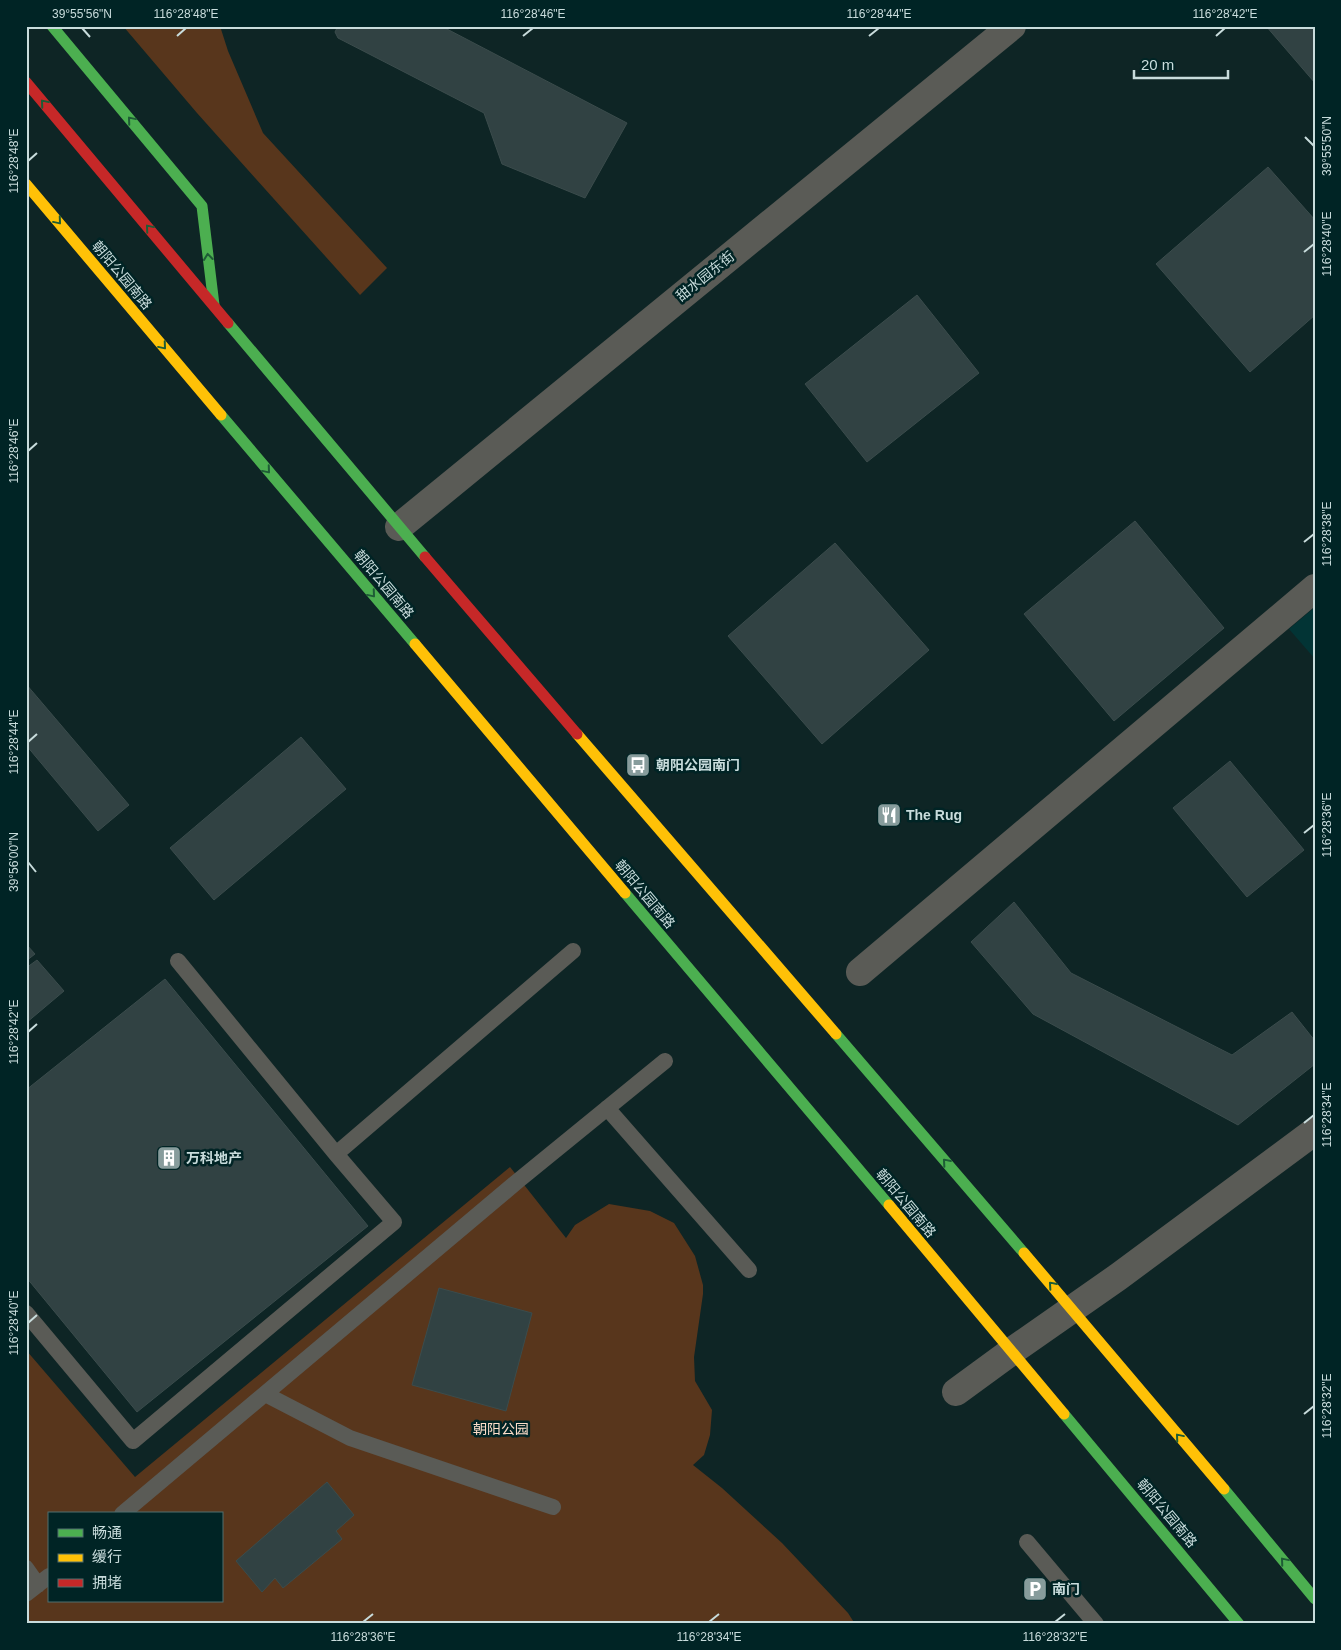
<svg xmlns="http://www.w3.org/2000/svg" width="1341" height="1650" viewBox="0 0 1341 1650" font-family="Helvetica,'Noto Sans SC',sans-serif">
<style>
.built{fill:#023435}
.green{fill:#58361c;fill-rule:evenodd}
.building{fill:#314243;stroke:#3b4c4c}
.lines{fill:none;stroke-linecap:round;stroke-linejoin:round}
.lane{stroke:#5a5b56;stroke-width:16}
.street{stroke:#5a5b56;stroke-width:28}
.fast{stroke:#4caf50;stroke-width:11}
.slow{stroke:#ffc107;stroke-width:11}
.jam{stroke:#c62828;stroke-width:11}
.oneway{stroke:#1e5c36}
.ticks{fill:none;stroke:#c8dcdc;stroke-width:2}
.labels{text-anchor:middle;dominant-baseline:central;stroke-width:5;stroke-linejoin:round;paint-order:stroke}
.street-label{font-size:14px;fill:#c8dcdc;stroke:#002425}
.poi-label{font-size:14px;font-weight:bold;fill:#c8dcdc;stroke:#002425;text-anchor:start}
.park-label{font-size:14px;fill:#fdddc9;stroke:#002425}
.neatline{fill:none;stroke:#c8dcdc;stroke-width:2}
.ticks-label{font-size:12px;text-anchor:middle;fill:#c8dcdc}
</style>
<rect width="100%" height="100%" fill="#0e2525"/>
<path class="built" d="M1315 607V659L1289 629Z"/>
<path class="green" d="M123 26H220L228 51 263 133 387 268 360 295 197 113Z
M510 1167 566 1238 575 1225 609 1204 650 1211 674 1223 695 1256 703 1285V1294L694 1357 695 1381 712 1410 710 1435 704 1455 693 1465 722 1488 782 1543 848 1613 855 1624H26V1350L135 1477ZM49 1514H221V1601H49Z"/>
<path class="building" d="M338 26H445V28L627 123 585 198 502 164 484 113 338 38 335 32Z
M1266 26H1315V83Z
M1268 167 1315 220V315L1250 372 1156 264Z
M917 295 979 373 867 462 805 384Z
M1135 521 1224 628 1114 721 1024 614Z
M835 543 929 650 822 744 728 636Z
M26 684 129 805 98 831 26 745Z
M301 737 346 789 214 900 170 848Z
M1230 761 1304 850 1247 897 1173 808Z
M1014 902 1071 973 1232 1055 1292 1012 1315 1041V1064L1238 1125 1033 1014 971 942Z
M26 944 35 954 26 961Z
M37 960 64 991 26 1023V968Z
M165 979 368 1226 137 1412 26 1277V1090Z
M439 1288 532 1313 506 1411 412 1385Z
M327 1482 354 1515 336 1531 342 1539 283 1588 275 1578 262 1592 236 1561Z"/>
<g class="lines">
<path class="lane" d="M607 1108 749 1270
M336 1154 573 951
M26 1313 133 1441 394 1222 336 1154 178 961
M265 1394 350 1438 553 1507
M122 1514 519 1180 665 1061
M1027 1542 1096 1624
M26 1568 38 1585
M26 1594 49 1576"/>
<path class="street" d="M399 527 1012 26
M860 972 1315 588
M956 1392 1012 1351 1118 1277 1315 1131"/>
<path class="fast" d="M52 26 202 206 214 305
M228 323 425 557
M221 415 415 644
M625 893 889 1205
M836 1034 1024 1253
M1064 1414 1239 1624
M1224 1489 1315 1599"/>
<path class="slow" d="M26 184 221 415
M415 644 625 893
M577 734 836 1034
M889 1205 1064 1414
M1024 1253 1224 1489"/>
<path class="jam" d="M26 82 228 323
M425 557 577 734"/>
</g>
<defs><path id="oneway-chevron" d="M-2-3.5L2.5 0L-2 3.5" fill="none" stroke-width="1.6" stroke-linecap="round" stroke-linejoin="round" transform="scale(1.25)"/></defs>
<g class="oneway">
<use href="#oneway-chevron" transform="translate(44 103) rotate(-130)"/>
<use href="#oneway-chevron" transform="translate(131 120) rotate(-130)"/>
<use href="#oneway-chevron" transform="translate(58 221) rotate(50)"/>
<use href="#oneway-chevron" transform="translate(149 228) rotate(-130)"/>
<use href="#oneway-chevron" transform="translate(208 257) rotate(-97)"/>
<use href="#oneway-chevron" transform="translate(163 346) rotate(50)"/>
<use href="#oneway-chevron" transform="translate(267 470) rotate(50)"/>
<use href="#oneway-chevron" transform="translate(372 594) rotate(50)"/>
<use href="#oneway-chevron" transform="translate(946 1162) rotate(-131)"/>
<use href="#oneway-chevron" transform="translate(1052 1285) rotate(-131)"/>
<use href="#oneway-chevron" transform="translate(1179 1437) rotate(-130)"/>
<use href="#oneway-chevron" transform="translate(1284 1561) rotate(-130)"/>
</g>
<path class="ticks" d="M82 28 90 37M177 36 186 28M523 36 533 28M869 36 879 28M1216 36 1225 28M1305 137 1314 146M28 161 37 153M1304 252 1314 244M28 451 37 443M1304 542 1314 534M28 742 37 734M1304 833 1314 825M28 862 36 872M28 1032 37 1024M1304 1123 1314 1115M28 1323 37 1315M1304 1414 1314 1406M363 1622 373 1614M709 1622 719 1614M1055 1622 1065 1614"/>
<defs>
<symbol id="bus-square" viewBox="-11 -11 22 22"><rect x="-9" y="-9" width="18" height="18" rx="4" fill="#879c9c" stroke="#002425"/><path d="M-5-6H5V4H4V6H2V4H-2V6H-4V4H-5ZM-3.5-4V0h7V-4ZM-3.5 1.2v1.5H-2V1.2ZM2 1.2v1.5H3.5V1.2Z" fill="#fff"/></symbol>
<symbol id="restaurant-square" viewBox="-11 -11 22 22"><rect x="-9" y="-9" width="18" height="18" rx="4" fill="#879c9c" stroke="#002425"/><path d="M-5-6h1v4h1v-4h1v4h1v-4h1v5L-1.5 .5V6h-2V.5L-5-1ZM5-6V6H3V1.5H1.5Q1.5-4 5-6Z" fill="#fff"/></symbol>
<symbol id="building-square" viewBox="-11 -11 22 22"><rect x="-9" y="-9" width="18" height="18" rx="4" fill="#879c9c" stroke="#002425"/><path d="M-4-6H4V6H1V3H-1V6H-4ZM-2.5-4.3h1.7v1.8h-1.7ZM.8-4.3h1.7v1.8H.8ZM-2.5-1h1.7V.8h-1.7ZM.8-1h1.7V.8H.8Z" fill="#fff"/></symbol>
<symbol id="parking-square" viewBox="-11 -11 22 22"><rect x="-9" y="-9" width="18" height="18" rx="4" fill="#879c9c" stroke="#002425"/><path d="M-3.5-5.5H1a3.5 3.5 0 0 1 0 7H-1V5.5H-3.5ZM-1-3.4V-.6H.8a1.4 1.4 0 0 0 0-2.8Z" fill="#fff"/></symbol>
</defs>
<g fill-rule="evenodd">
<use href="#bus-square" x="624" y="751" width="28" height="28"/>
<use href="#restaurant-square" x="875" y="801" width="28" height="28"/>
<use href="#building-square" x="155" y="1144" width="28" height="28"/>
<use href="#parking-square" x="1021" y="1575" width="28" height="28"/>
</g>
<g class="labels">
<g class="street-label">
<text transform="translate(122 275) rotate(50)">朝阳公园南路</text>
<text transform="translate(705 276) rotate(-39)">甜水园东街</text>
<text transform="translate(384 584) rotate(50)">朝阳公园南路</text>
<text transform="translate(645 894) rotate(50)">朝阳公园南路</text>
<text transform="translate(906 1203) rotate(50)">朝阳公园南路</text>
<text transform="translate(1167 1513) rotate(50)">朝阳公园南路</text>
</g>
<g class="poi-label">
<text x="656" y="765">朝阳公园南门</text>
<text x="906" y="815">The Rug</text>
<text x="186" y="1158">万科地产</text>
<text x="1052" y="1589">南门</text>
</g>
<g class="park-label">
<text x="501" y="1429">朝阳公园</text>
</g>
</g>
<rect width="1341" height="1650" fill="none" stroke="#002425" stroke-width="55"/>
<rect x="48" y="1512" width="175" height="90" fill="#002425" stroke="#506e6e"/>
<rect x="58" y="1529" width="25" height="8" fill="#4caf50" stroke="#506e6e"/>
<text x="92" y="1538" font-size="15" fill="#c8dcdc">畅通</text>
<rect x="58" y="1554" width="25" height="8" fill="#ffc107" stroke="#506e6e"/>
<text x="92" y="1562" font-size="15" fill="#c8dcdc">缓行</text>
<rect x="58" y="1579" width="25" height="8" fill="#c62828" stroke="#506e6e"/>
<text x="92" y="1588" font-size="15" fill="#c8dcdc">拥堵</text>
<path d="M1134 70v8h94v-8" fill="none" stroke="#c8dcdc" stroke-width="2.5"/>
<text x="1141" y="70" font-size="15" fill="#c8dcdc" stroke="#002425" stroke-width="4" paint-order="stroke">20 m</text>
<rect x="28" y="28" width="1286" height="1594" class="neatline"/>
<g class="ticks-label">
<text x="82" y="18">39°55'56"N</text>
<text x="186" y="18">116°28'48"E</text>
<text x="533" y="18">116°28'46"E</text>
<text x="879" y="18">116°28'44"E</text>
<text x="1225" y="18">116°28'42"E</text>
<text transform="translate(1327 146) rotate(-90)" y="4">39°55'50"N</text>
<text transform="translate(14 161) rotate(-90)" y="4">116°28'48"E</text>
<text transform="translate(1327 244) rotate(-90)" y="4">116°28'40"E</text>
<text transform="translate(14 451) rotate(-90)" y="4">116°28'46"E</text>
<text transform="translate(1327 534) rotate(-90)" y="4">116°28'38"E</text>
<text transform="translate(14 742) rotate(-90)" y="4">116°28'44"E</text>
<text transform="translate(1327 825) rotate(-90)" y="4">116°28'36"E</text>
<text transform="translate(14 862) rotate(-90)" y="4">39°56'00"N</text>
<text transform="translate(14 1032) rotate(-90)" y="4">116°28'42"E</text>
<text transform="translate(1327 1115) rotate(-90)" y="4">116°28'34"E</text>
<text transform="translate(14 1323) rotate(-90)" y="4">116°28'40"E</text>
<text transform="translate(1327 1406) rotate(-90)" y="4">116°28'32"E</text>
<text x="363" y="1641">116°28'36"E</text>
<text x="709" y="1641">116°28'34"E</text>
<text x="1055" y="1641">116°28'32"E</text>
</g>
</svg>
